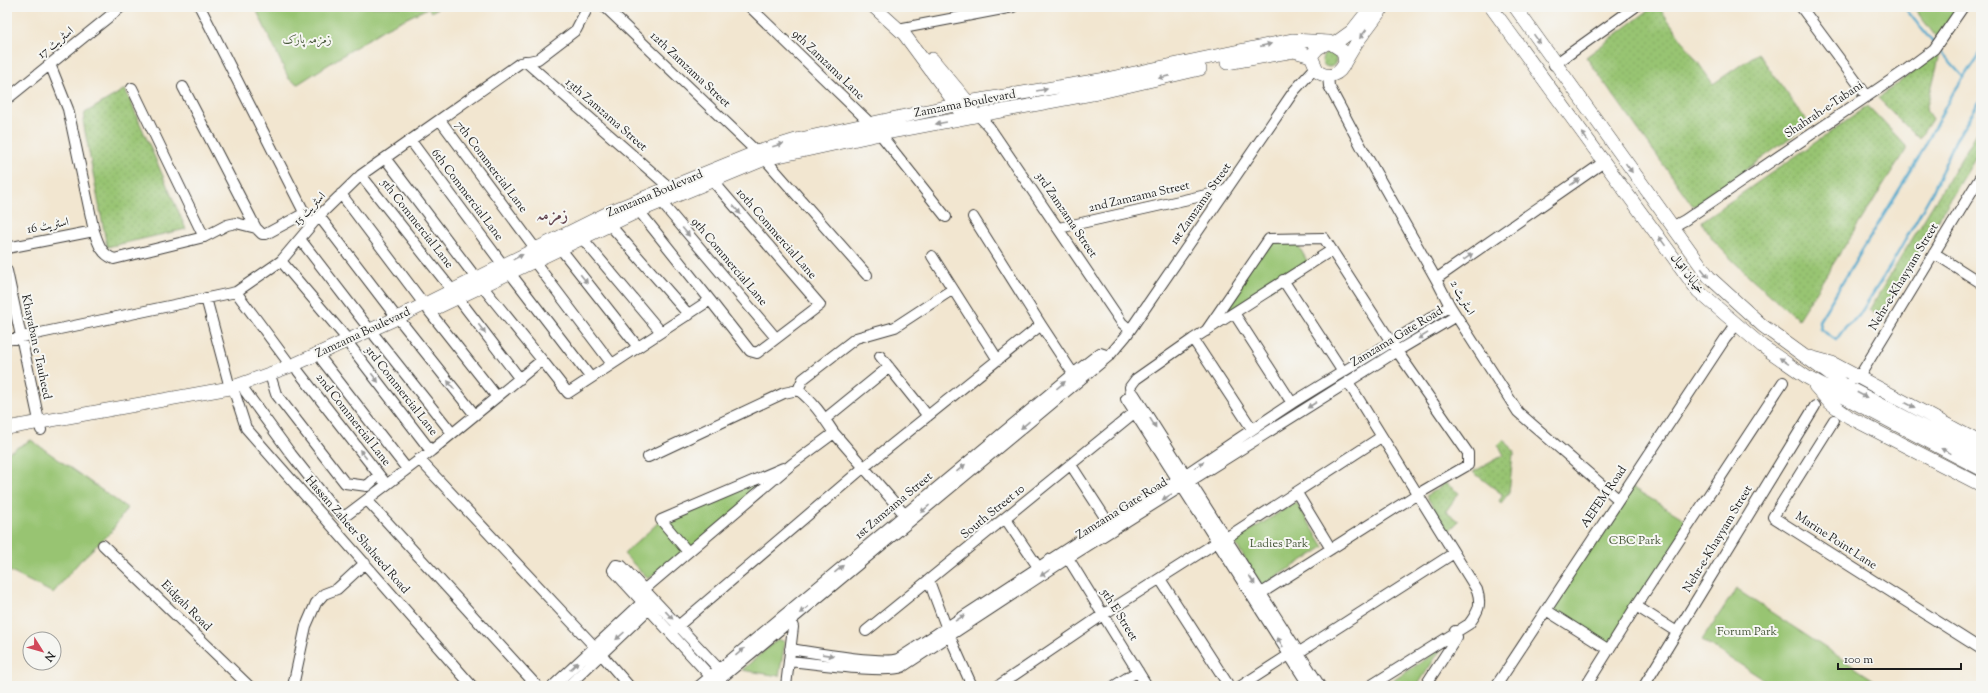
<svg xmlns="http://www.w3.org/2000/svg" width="1988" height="693" viewBox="0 0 1988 693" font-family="'Sorts Mill Goudy',Amiri,serif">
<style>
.grass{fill:url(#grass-dots);stroke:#5a7047}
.green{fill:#98c472;stroke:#5a7047}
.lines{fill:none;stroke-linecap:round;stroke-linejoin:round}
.stream{stroke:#4fa7cc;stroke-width:2.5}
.minor-casing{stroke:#3c3a37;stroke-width:12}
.major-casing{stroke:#3c3a37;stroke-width:14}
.minor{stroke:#fff;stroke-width:10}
.major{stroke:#fff;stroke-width:13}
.oneway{fill:#999}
.labels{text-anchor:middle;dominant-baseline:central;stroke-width:4;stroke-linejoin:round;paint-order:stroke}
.park-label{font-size:12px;fill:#47573a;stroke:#f6f6f2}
.street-label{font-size:12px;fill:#1c1c1c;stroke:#f6f6f2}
.district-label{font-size:16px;font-weight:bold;fill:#664853;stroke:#f6f6f2}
</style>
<defs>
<pattern id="grass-dots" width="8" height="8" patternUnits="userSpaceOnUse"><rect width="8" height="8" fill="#98c472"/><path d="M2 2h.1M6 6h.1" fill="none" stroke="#82a862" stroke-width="1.8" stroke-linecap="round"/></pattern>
</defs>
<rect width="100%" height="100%" fill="#f6f6f2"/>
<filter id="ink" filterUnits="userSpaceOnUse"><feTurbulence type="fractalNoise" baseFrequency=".025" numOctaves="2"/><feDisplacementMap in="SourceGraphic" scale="8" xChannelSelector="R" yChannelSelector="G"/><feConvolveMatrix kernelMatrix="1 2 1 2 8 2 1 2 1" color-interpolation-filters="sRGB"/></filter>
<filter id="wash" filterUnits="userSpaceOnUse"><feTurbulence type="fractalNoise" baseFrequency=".012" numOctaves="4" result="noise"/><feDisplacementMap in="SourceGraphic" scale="16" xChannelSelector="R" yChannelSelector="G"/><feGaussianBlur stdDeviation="0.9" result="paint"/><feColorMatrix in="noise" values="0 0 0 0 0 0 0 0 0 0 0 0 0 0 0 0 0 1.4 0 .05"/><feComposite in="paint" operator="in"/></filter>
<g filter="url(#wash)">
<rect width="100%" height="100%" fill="#f2e6d0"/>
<path class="grass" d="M1653 7H1659L1713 84 1758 53 1809 124 1698 205 1693 206 1586 57Z
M1322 60a7 7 0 1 1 14 0a7 7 0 1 1-14 0Z
M1937 54 1939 58 1926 110 1932 119 1919 139 1878 98Z
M125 89 186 229 107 247 83 121 85 113Z
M1868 106 1906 146V150L1798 319C1780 303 1705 241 1702 221Z
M1981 126V149L1879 317 1869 310Z
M1504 439 1515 454H1513L1509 493 1501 503 1499 501 1503 495 1473 472 1504 455 1498 445Z
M1445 483 1459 493 1446 511 1459 521 1449 531 1426 496Z"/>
<path class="green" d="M255 7H440L431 12 428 8 384 29 298 84 289 79Z
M1913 7H1963L1940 42Z
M1294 238 1309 264 1206 331 1269 239Z
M31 440 127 508 111 532 80 561 53 593 7 570V453Z
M792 464 688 552 648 579 624 554 661 520Z
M1628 485 1691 523 1609 650 1546 610Z
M1296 502 1324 547 1262 586 1234 541Z
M1736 589 1883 686H1774L1702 640Z
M778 639 785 642 779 676 742 670Z
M1441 649 1417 686H1385Z"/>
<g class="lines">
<path class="stream" d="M1904 7 1934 44
M1937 48 1964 78
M1981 51 1950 98 1918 159 1819 321 1820 329 1836 340 1846 326 1858 317 1891 265 1933 191 1955 141 1981 99"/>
</g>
</g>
<g filter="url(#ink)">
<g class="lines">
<defs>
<path id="minor" d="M200 7 307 218
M605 7 757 152
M750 7 871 124
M1801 7 1867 96
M898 29 1013 7
M525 61 670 188
M50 64 68 109 94 231C98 243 101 254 114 259L204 237 227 225 236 223 256 228 262 234H266L305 213
M1554 65 1635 7
M1328 76 1329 86 1362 148 1436 279 1450 306 1518 412 1618 499
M183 87 256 228
M132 88 204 237
M7 99 121 7
M979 116 990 128 1122 323 1130 330
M440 120 535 248
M880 134 946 217
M411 141 503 265
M385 158 476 278
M765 159 867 275
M361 175 452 290
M341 194 424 304
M661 202 776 338
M639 211 710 300
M319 216 397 318
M973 217 1041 325 1076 378
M610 225 689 315
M1672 227 1685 220 1903 72 1934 49 1963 7
M1059 228 1224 191
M582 238 661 332
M300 239 370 330
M7 248 94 231
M560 248 638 347
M1934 253 1981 283
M932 256 998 360
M281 261 348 340
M534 261 612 364
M7 271 41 430
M510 273 591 378
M1436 279 1604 162
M1283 280 1343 372
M482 286 542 360
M236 292 291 366
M206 298 230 388
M458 298 520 379
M429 311 497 397
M1234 313 1292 403
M402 323 475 415
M1206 331 1269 239 1324 238 1397 351 1468 453V465L1416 495 1260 594
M375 336 452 433
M1193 339 1252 429
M7 340 236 292 281 261 319 216 361 175 520 63 538 59 576 30 588 7
M351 347 431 451
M880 356 928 416
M322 360 407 469
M298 371 383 480
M1852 379 1854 376 1862 372 1981 176
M272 381 276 394 345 483 367 486 379 475
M1348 382 1477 590C1482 605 1478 612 1469 624L1370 686
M798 390 803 379 856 338 895 327 953 289
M245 391 291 454 337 512 342 516 348 514 431 451 542 360 568 393 710 300 750 351 757 353 820 305 712 180
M235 394 246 428 472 686
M1131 396 1130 387 1136 379 1193 339 1332 250
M825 419 889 367
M1834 420 1773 517 1981 649
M648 457 784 393 798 390C813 401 824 418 834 433L905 515
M419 459 594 646 629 686
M1071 465 1108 522
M1297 493 1331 549
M367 500 537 686
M1005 518 1038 567
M1226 538 1381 437
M103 545 249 686
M688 552 661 520 783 468
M1068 558 1147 686
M1160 579 1229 686
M929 581 950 637 972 686
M640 593 792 464 834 433
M1636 606 1677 632
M1546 610 1609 650
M866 631 1135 412
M671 632 863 468 1041 325
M790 649C811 652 881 665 898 659L1108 522 1177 480 1292 403 1450 306
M1298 653 1454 553
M789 661C811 663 886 674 902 667L1068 558 1397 351 1456 316
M710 676 613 570 616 565 622 566 719 669
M293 686 306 626 316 603 324 594 337 589 365 563
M553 686 646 599
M568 686 649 609
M699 686 1073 374 1100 353 1109 356
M712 686 1109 356 1126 336 1294 91 1315 68
M786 686 793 627 789 616
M998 686 1104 614 1217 542
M1114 686 1138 671
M1241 686 1289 655
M1309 686 1126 399 1134 394 1320 686
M1425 686 1455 640 1457 637 1455 631
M1496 686 1725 339 1736 325
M1586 686 1636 606 1783 382
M1644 686 1815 406"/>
<path id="major" d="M874 7 904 34 960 110
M1491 7 1698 291 1762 346 1808 378 1981 469
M1515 7 1709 277 1763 326 1847 387 1981 457
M1334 44 1352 31 1371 7
M932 59 972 107
M1345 62 1357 42 1383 7
M1227 63 1294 51 1311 56
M432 310 639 211 765 159 880 134 1097 93 1200 69
M1810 357 1832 363 1981 443
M1815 386 1829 402 1849 417 1981 485
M7 428 230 388 291 366 397 318 614 210 757 152 796 140 968 102 1106 79 1292 40 1329 42 1343 51 1345 62C1340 75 1329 79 1318 72L1311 56 1318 48 1329 42"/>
</defs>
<use href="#minor" class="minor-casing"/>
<use href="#major" class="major-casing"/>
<use href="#minor" class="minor"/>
<use href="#major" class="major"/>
</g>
<defs><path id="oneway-solid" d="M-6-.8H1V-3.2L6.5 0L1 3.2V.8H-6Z"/></defs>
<g class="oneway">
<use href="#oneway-solid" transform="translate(1363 34) rotate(127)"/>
<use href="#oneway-solid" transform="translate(1537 39) rotate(55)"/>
<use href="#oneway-solid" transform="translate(1266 45) rotate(-13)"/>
<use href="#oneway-solid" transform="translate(1164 77) rotate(167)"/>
<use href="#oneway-solid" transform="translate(1042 90) rotate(-10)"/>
<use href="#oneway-solid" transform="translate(941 123) rotate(170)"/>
<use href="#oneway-solid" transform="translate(1585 137) rotate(-126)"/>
<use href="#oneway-solid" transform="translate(778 145) rotate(-16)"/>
<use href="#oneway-solid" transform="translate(1629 168) rotate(54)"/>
<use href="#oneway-solid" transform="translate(1575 182) rotate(-35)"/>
<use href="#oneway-solid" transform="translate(737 210) rotate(49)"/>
<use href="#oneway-solid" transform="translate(686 232) rotate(50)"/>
<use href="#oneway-solid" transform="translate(1662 241) rotate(-126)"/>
<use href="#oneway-solid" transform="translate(518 257) rotate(-28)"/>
<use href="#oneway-solid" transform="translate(1468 257) rotate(-35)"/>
<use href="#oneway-solid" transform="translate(1705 273) rotate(52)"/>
<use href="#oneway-solid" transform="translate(584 279) rotate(52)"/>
<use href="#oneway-solid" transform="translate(482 329) rotate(53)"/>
<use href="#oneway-solid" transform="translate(1423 336) rotate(149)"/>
<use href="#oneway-solid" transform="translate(1784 361) rotate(-145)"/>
<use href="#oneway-solid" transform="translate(375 378) rotate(52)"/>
<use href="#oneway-solid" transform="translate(451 385) rotate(-128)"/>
<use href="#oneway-solid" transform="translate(1061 385) rotate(-40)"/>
<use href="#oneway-solid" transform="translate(1862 395) rotate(28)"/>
<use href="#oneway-solid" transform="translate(1312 405) rotate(147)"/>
<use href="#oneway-solid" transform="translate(1910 405) rotate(28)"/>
<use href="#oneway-solid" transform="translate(1153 423) rotate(58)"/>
<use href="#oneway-solid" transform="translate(1025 425) rotate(140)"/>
<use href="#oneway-solid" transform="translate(1946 451) rotate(-152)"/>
<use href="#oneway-solid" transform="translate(363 454) rotate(-128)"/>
<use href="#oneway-solid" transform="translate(1199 465) rotate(-34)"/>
<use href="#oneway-solid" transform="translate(961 468) rotate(-40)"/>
<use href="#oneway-solid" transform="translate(1167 497) rotate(148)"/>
<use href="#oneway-solid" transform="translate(925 509) rotate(140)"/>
<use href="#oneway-solid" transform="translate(839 569) rotate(-40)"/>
<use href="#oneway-solid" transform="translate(1045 573) rotate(146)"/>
<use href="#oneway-solid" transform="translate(1252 580) rotate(58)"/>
<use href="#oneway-solid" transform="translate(804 610) rotate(142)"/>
<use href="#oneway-solid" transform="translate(669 615) rotate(47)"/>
<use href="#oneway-solid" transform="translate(960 618) rotate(-32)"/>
<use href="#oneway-solid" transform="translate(620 636) rotate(138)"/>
<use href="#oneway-solid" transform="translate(1280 642) rotate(-122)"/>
<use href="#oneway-solid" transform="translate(740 652) rotate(-40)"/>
<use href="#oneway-solid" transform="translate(828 655) rotate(8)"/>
<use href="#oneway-solid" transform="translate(574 666) rotate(-44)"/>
</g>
</g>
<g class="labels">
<g class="park-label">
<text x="307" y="40">زمزمہ پارک</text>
<text x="1635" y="541">CBC Park</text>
<text x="1279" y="544">Ladies Park</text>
<text x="1747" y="632">Forum Park</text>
</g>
<g class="street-label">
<text transform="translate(56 43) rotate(-39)">اسٹریٹ 17</text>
<text transform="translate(828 65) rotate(44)">9th Zamzama Lane</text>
<text transform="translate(690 70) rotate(43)">12th Zamzama Street</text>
<text transform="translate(965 104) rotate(-11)">Zamzama Boulevard</text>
<text transform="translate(1824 110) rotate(-34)">Shahrah-e-Tabani</text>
<text transform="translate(606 115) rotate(41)">13th Zamzama Street</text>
<text transform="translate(491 167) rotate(53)">7th Commercial Lane</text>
<text transform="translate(655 194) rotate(-23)">Zamzama Boulevard</text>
<text transform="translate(467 195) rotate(53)">6th Commercial Lane</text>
<text transform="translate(1139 197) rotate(-13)">2nd Zamzama Street</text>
<text transform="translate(1201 204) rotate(-55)">1st Zamzama Street</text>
<text transform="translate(310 209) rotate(-47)">اسٹریٹ 15</text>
<text transform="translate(1066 215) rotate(56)">3rd Zamzama Street</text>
<text transform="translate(417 224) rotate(52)">5th Commercial Lane</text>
<text transform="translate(48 226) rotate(-11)">اسٹریٹ 16</text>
<text transform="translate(776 234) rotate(49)">10th Commercial Lane</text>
<text transform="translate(729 262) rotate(50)">9th Commercial Lane</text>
<text transform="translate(1687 274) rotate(52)">خیابان اقبال</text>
<text transform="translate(1904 277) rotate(-59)">Nehr-e-Khayyam Street</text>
<text transform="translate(1462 298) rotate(61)">اسٹریٹ 2</text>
<text transform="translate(363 333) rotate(-25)">Zamzama Boulevard</text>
<text transform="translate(1397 337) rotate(-31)">Zamzama Gate Road</text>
<text transform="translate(36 347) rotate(78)">Khayaban e Tauheed</text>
<text transform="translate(401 391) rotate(52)">3rd Commercial Lane</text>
<text transform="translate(353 420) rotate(52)">2nd Commercial Lane</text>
<text transform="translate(1604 497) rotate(-56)">AEFEM Road</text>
<text transform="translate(894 506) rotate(-40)">1st Zamzama Street</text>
<text transform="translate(1122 509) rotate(-32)">Zamzama Gate Road</text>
<text transform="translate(993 512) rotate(-39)">South Street 10</text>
<text transform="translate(357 535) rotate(49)">Hassan Zaheer Shaheed Road</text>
<text transform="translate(1718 539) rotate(-59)">Nehr-e-Khayyam Street</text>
<text transform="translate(1836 541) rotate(33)">Marine Point Lane</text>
<text transform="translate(186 606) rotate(45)">Eidgah Road</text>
<text transform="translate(1119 615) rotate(58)">5th E Street</text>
</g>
<g class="district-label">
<text x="552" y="216">زمزمہ</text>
</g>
</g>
<rect width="1988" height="693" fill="none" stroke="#f6f6f2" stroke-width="24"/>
<g transform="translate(42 651) rotate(127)"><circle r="19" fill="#f6f6f2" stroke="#9f9f9c"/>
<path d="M0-3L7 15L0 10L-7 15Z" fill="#d1495b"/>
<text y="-6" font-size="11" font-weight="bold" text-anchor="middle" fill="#1c1c1c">N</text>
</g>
<path d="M1838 663v6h123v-6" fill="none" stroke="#1c1c1c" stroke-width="2"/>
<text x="1844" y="663" font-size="12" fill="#1c1c1c" stroke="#f6f6f2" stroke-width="3" paint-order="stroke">100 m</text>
</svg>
